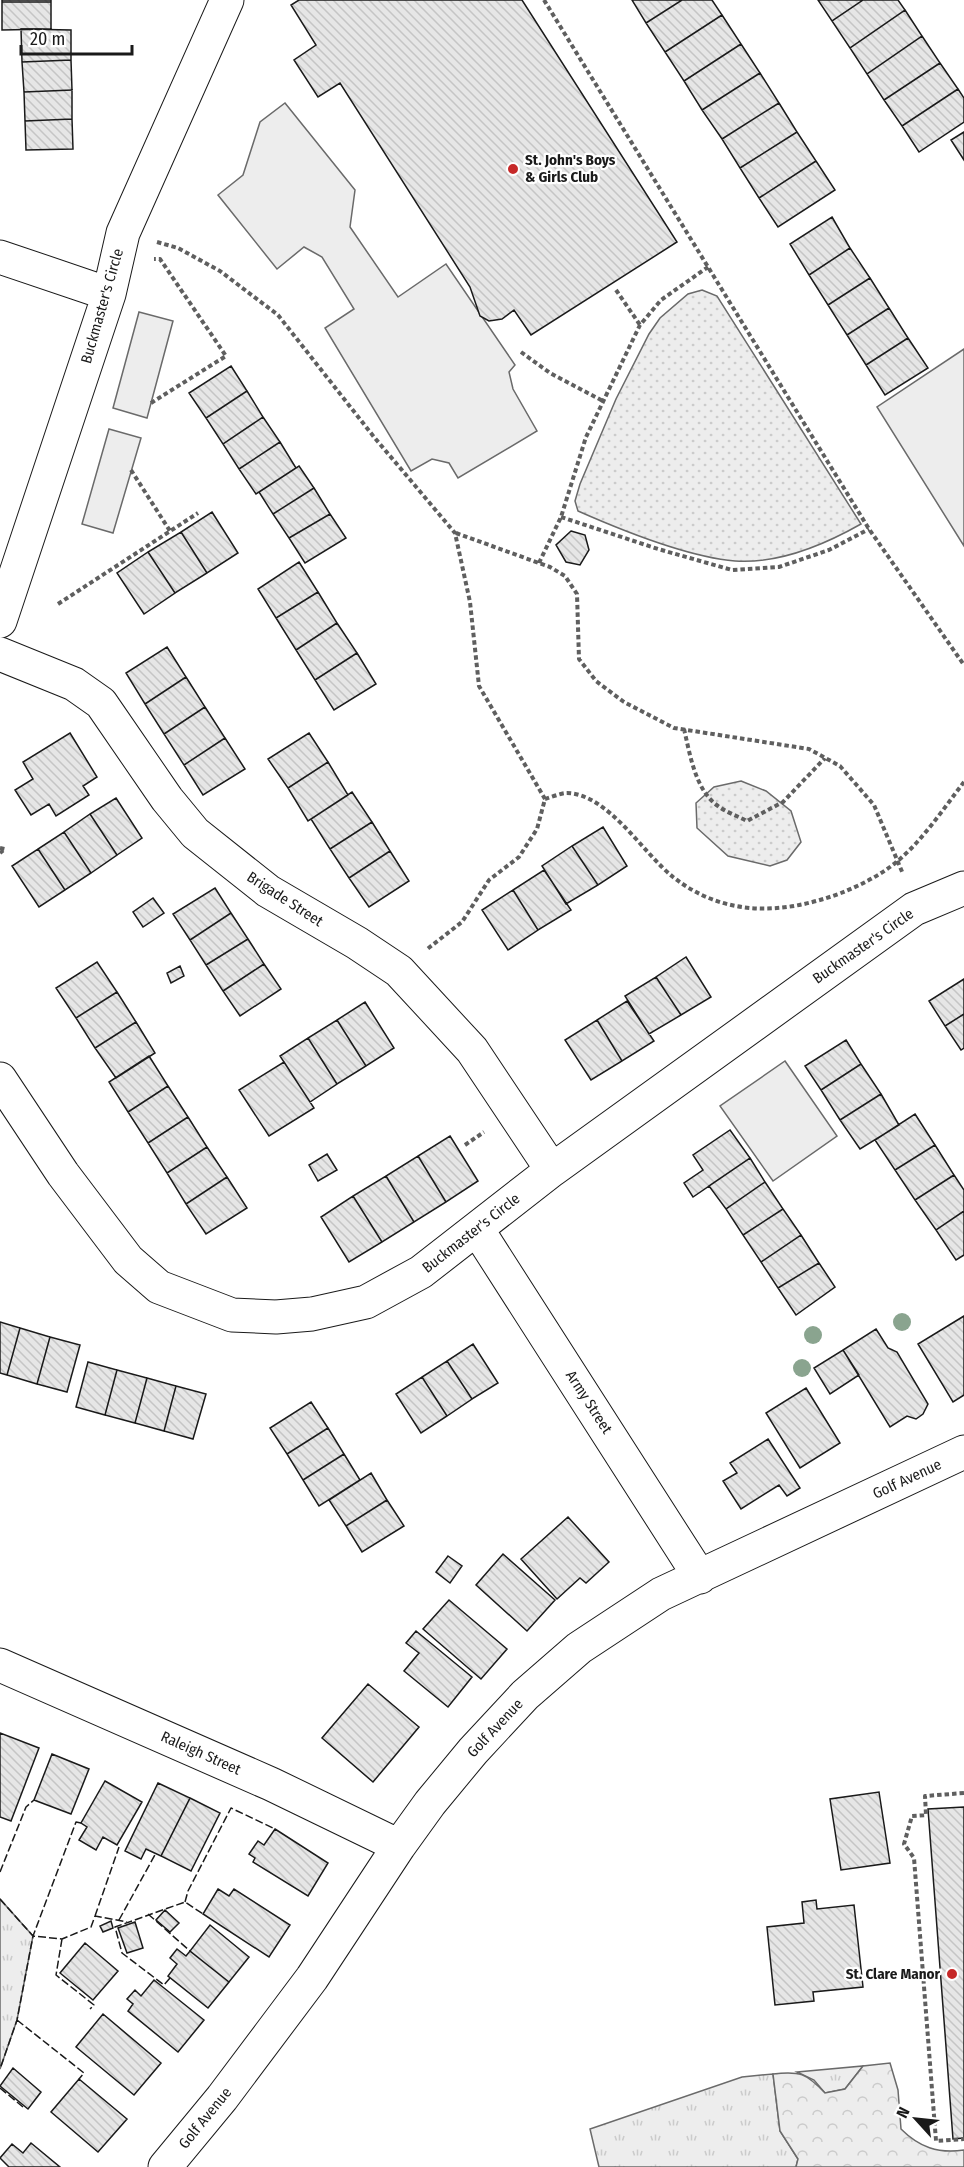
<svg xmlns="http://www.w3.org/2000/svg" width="964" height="2167" viewBox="0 0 964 2167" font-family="'Fira Sans Condensed',sans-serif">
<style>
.grass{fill:url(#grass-tufts);stroke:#6a6a6a;stroke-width:1.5}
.forest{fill:url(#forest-crowns);stroke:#6a6a6a;stroke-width:1.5}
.park{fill:url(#park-dots);stroke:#6a6a6a;stroke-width:1.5}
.built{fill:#ededed;stroke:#6a6a6a;stroke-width:1.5}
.building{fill:url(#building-back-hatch);stroke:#1a1a1a;stroke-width:1.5}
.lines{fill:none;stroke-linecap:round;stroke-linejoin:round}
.minor-casing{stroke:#1a1a1a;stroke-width:35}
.path{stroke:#5f5f5f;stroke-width:4;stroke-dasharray:4.5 3;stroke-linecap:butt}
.minor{stroke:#fff;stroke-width:33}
.fence{stroke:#1a1a1a;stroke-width:1.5;stroke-dasharray:8 3;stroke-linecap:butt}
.tree{fill:#8aa48f}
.poi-dot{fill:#c62828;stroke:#fff;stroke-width:2}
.labels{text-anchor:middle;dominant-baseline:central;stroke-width:4.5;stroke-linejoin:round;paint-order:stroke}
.poi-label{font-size:15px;font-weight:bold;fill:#1a1a1a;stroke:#fff;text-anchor:start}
.street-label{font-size:15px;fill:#1a1a1a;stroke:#fff}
</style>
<defs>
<pattern id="grass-tufts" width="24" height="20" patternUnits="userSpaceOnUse" patternTransform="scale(1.5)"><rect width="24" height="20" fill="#ededed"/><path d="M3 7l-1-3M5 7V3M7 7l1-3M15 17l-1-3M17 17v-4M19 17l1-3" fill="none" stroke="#cbcbcb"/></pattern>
<pattern id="forest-crowns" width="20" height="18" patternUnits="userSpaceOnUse" patternTransform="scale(1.5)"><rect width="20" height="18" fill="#ededed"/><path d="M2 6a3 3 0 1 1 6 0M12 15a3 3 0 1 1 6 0" fill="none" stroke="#cbcbcb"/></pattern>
<pattern id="park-dots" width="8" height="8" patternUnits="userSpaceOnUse" patternTransform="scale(1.5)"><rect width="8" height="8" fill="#ededed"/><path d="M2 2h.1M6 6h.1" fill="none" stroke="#cbcbcb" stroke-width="1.8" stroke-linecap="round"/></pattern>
<pattern id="building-back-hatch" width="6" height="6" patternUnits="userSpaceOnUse" patternTransform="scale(1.5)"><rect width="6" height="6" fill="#e6e6e6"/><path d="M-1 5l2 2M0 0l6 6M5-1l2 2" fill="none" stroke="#c5c5c5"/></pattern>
</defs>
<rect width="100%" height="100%" fill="#fff"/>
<path class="grass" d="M0 1899 33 1936 17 2020 0 2069Z
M863 2066 845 2089 825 2093 814 2080 797 2072Z
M773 2074 780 2131 798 2159 796 2167H599L590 2129 742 2077Z"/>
<path class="forest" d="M890 2063 898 2090 901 2129C919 2147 938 2154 964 2150V2167H796L798 2159 780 2131 773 2074C800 2071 806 2073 825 2093L845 2089 863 2066Z"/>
<path class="park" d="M702 290 717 296 861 524C824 545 778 564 735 561 688 557 621 530 578 511L575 501 580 484 616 399 649 334 660 318 688 294Z
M741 781 766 791 791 811 801 842 787 860 770 866 728 856 697 828 696 803 714 787Z"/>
<path class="built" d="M285 103 355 190 350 227 398 297 446 264 515 365 509 372 513 389 537 431 458 478 449 463 432 459 411 471 325 328 354 309 322 257 304 247 277 269 218 195 243 175 260 122Z
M139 312 173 321 147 418 113 408Z
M964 349V546L877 407Z
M109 429 141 438 113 533 82 524Z
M785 1061 837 1136 773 1181 720 1106Z"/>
<path class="building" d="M2 0H51V2H2Z
M299 0H522L677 242 531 335 514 310 502 319 489 321 480 316 470 287 340 83 318 97 294 60 316 45 291 5Z
M632 0H682L646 23Z
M682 0H712L722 15 665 52 646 23Z
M818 0H863L832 21Z
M863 0H898L905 10 850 48 832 21Z
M2 2H51V29L2 30Z
M905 10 922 36 867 74 850 48Z
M722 15 741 44 684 81 665 52Z
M21 29 71 30V60L22 62Z
M922 36 940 63 884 100 867 74Z
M741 44 760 73 702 110 684 81Z
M71 60 72 90 24 92 22 62Z
M940 63 958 89 902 126 884 100Z
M760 73 779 103 722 139 702 110Z
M958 89 964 98V122L919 152 902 126Z
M72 90V119L25 121 24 92Z
M779 103 797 132 740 168 722 139Z
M72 119 73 149 26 150 25 121Z
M797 132 816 161 759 198 740 168Z
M964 132V160L951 140Z
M816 161 835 190 778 227 759 198Z
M832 217 850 248 809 275 790 244Z
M850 248 870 278 828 305 809 275Z
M870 278 889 308 847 335 828 305Z
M889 308 908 338 866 365 847 335Z
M908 338 928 368 885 395 866 365Z
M231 366 247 391 206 418 189 393Z
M247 391 263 417 223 444 206 418Z
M263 417 280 442 239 469 223 444Z
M280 442 296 468 256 494 239 469Z
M299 466 314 488 273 514 259 492Z
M314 488 330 514 289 538 273 514Z
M212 512 238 553 207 573 181 532Z
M330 514 346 538 305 563 289 538Z
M571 531 585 535 589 550 580 565 566 562 556 545Z
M181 532 207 573 175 593 148 552Z
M148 552 175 593 144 614 117 573Z
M299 562 318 592 276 618 258 589Z
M318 592 337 623 296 650 276 618Z
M337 623 357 653 315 680 296 650Z
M167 647 186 677 145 704 126 673Z
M357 653 376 684 334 710 315 680Z
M186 677 205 707 164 734 145 704Z
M205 707 225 738 184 765 164 734Z
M70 733 97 777 83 786 89 795 56 816 49 804 31 815 15 790 33 779 23 762Z
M309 733 328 762 288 788 268 759Z
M225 738 245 769 203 795 184 765Z
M328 762 348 795 308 821 288 788Z
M352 792 372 822 330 849 311 819Z
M116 798 142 838 117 855 90 814Z
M90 814 117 855 91 873 64 832Z
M372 822 390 851 349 878 330 849Z
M603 827 627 866 598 885 572 846Z
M64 832 91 873 65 890 38 849Z
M572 846 598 885 566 904 542 866Z
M38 849 65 890 39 907 12 866Z
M390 851 409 881 369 907 349 878Z
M544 870 571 910 538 930 513 890Z
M215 888 231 913 190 940 173 914Z
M513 890 538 930 508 950 482 910Z
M153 898 164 913 143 927 133 912Z
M231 913 248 939 206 965 190 940Z
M248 939 264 964 223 991 206 965Z
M686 957 711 997 681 1015 656 977Z
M97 962 117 992 76 1018 56 988Z
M264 964 281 989 240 1016 223 991Z
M180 966 184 976 171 983 167 973Z
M656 977 681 1015 649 1034 625 996Z
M964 979V1014L945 1026 929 1001Z
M117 992 136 1022 95 1048 76 1018Z
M627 1001 654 1041 622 1061 597 1020Z
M365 1002 394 1048 366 1066 337 1020Z
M964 1014V1048L961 1050 945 1026Z
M337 1020 366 1066 337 1084 308 1038Z
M597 1020 622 1061 591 1080 565 1040Z
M136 1022 155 1053 116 1078 95 1048Z
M308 1038 337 1084 310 1102 280 1056Z
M846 1040 861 1064 821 1090 805 1066Z
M149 1056 168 1086 128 1112 109 1082Z
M284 1062 314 1108 269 1136 239 1090Z
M861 1064 881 1094 840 1120 821 1090Z
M168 1086 188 1117 148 1143 128 1112Z
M881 1094 899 1125 860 1149 840 1120Z
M915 1114 935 1145 895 1170 875 1140Z
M188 1117 207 1147 167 1173 148 1143Z
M730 1130 750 1158 693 1197 684 1183 703 1170 693 1155Z
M450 1136 478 1181 446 1202 418 1156Z
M935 1145 954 1175 915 1200 895 1170Z
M207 1147 227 1177 186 1204 167 1173Z
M327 1154 337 1170 318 1181 309 1165Z
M418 1156 446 1202 414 1222 386 1176Z
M750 1158 765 1182 726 1209 709 1186Z
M954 1175 964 1190V1211L936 1230 915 1200Z
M386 1176 414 1222 382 1242 353 1196Z
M227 1177 247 1208 206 1234 186 1204Z
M765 1182 783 1209 743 1235 726 1209Z
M353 1196 382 1242 349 1262 321 1217Z
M783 1209 801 1235 761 1262 743 1235Z
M964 1211V1255L956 1260 936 1230Z
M801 1235 819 1263 778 1288 761 1262Z
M819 1263 835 1287 796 1315 778 1288Z
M964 1316V1395L953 1402 918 1344Z
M0 1322 20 1328 7 1375 0 1373Z
M20 1328 50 1337 37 1384 7 1375Z
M876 1329 888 1348 897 1352 928 1404 923 1414 916 1419 907 1416 890 1427 843 1350Z
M50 1337 80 1345 67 1392 37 1384Z
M473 1344 498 1383 472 1399 447 1361Z
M843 1350 859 1375 830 1394 814 1368Z
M447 1361 472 1399 447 1416 422 1377Z
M88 1362 117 1370 105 1415 76 1407Z
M117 1370 147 1378 135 1423 105 1415Z
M422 1377 447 1416 421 1433 396 1394Z
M147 1378 176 1386 164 1431 135 1423Z
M176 1386 206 1394 193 1439 164 1431Z
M806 1388 840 1443 800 1468 766 1413Z
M311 1402 328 1428 287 1454 270 1428Z
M328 1428 344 1454 303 1480 287 1454Z
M768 1439 800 1488 787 1496 779 1485 741 1509 723 1481 737 1473 730 1463Z
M344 1454 360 1480 319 1506 303 1480Z
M371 1473 387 1500 346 1526 329 1500Z
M387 1500 404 1526 362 1552 346 1526Z
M568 1517 609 1562 586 1583 580 1578 557 1599 521 1559Z
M503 1554 555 1600 527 1631 476 1585Z
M448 1556 462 1566 450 1583 436 1572Z
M449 1600 507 1649 481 1679 423 1629Z
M416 1631 472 1677 448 1707 404 1671 419 1653 406 1643Z
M368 1684 419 1727 373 1782 322 1738Z
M0 1733 39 1748 11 1821 0 1817Z
M52 1754 89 1769 71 1814 34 1800Z
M105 1781 142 1802 117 1845 103 1837 96 1850 79 1840 87 1827 81 1823Z
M158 1783 190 1798 161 1856 146 1849 141 1859 125 1851Z
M879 1792 890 1863 841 1870 830 1799Z
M190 1798 220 1813 191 1871 161 1856Z
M964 1807V2138L953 2139 928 1809Z
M275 1829 328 1863 308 1896 253 1862 255 1858 249 1854 258 1841 264 1845Z
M218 1889 229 1896 234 1889 290 1925 269 1957 203 1914Z
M816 1900 817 1909 854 1905 863 1987 813 1992 814 2001 775 2005 767 1927 804 1923 802 1902Z
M165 1910 179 1923 170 1932 156 1920Z
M111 1921 113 1928 103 1932 100 1926Z
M135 1922 143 1948 127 1953 118 1928Z
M210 1925 249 1957 229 1982 190 1951Z
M85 1943 118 1971 93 2000 60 1973Z
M177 1949 186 1956 190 1951 229 1982 208 2008 168 1976 177 1964 170 1958Z
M154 1980 204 2020 178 2052 128 2011 133 2004 127 1999 135 1990 141 1996Z
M103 2014 161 2063 134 2095 76 2047Z
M13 2068 41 2092 28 2109 0 2086Z
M79 2079 127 2119 98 2152 51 2112Z
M31 2143 60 2167H9L0 2158 12 2144 23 2153Z"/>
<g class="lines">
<defs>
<path id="minor" d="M0 257 109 294
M0 621 109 294 123 233 227 0
M0 654 74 684 101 703 167 799 195 833 268 891 357 943 399 971 472 1050 552 1170
M0 1079 63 1174 128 1260 159 1287 232 1315 276 1317 312 1314 366 1302 421 1272 552 1170 914 909 964 888
M477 1229 700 1577
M0 1665 271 1784 399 1846
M165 2167 222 2098 312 1978 399 1846 430 1803 473 1751 525 1695 579 1648 661 1594 964 1452"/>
</defs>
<use href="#minor" class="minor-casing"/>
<path class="path" d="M544 0 869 529 964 665
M157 242 178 248 220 271 278 315 374 437 455 533 470 602 479 686 545 799 537 829 519 857 489 880 462 922 426 950
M616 290 640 325
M521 352 550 373 603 401
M151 403 226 356 160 259H154
M131 470 170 531
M561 517 658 549 732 570 779 567 829 550 869 529
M456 533 550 567 565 576 577 594 579 659 596 681 624 702 674 728 809 749 840 766 874 805 903 874
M539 563 561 517 586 437 640 325 661 300 708 267
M58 604 198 513
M684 729C690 754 695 790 718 806 726 812 737 816 747 821L783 802 825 758
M545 799C552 797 561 793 567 793 608 794 643 853 673 877 724 917 782 915 841 893 861 885 883 874 900 859 925 837 944 808 964 782
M0 848 5 849 0 853
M465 1145 484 1132
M964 1793 925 1796 926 1815 912 1816 904 1844 914 1858 936 2141 964 2139"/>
<use href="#minor" class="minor"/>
<path class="fence" d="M81 1823 76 1822 33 1936 62 1939 91 1927 95 1916 127 1922
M0 1872 26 1807 34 1800
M0 1899 33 1936 17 2020 0 2069
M185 1902 188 1891 231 1808 275 1829
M148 1914 190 1951
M95 1916 119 1847
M119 1920 156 1853
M62 1939 56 1975 94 2005 90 2009
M170 1978 164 1985 122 1953 115 1927 185 1902 203 1914
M17 2020 84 2073 79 2079
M0 2088 23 2107"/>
</g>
<g class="tree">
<circle cx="902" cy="1322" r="9"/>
<circle cx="813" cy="1335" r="9"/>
<circle cx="802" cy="1368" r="9"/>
</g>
<g class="poi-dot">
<circle cx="513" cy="169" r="6"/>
<circle cx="952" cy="1974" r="6"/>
</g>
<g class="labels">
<g class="poi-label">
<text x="525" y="160">St. John's Boys<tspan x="525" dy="17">&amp; Girls Club</tspan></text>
<text x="940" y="1974" text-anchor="end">St. Clare Manor</text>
</g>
<g class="street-label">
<text transform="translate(102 306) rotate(-74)">Buckmaster's Circle</text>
<text transform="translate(285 899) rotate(33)">Brigade Street</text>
<text transform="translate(863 946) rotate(-35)">Buckmaster's Circle</text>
<text transform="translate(471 1233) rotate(-38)">Buckmaster's Circle</text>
<text transform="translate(589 1402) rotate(57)">Army Street</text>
<text transform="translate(907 1479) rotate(-25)">Golf Avenue</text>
<text transform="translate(495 1728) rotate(-47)">Golf Avenue</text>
<text transform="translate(201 1753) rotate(24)">Raleigh Street</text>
<text transform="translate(205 2118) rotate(-51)">Golf Avenue</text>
</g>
</g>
<g transform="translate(916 2119) rotate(297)" stroke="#ffffff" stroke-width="4.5" paint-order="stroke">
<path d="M0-4.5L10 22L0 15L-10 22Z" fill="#1a1a1a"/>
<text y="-9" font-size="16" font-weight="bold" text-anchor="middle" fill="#1a1a1a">N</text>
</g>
<path d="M21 45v9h111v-9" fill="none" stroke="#1a1a1a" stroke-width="3"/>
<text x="30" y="45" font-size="18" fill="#1a1a1a" stroke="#ffffff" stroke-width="4.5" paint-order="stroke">20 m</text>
</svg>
